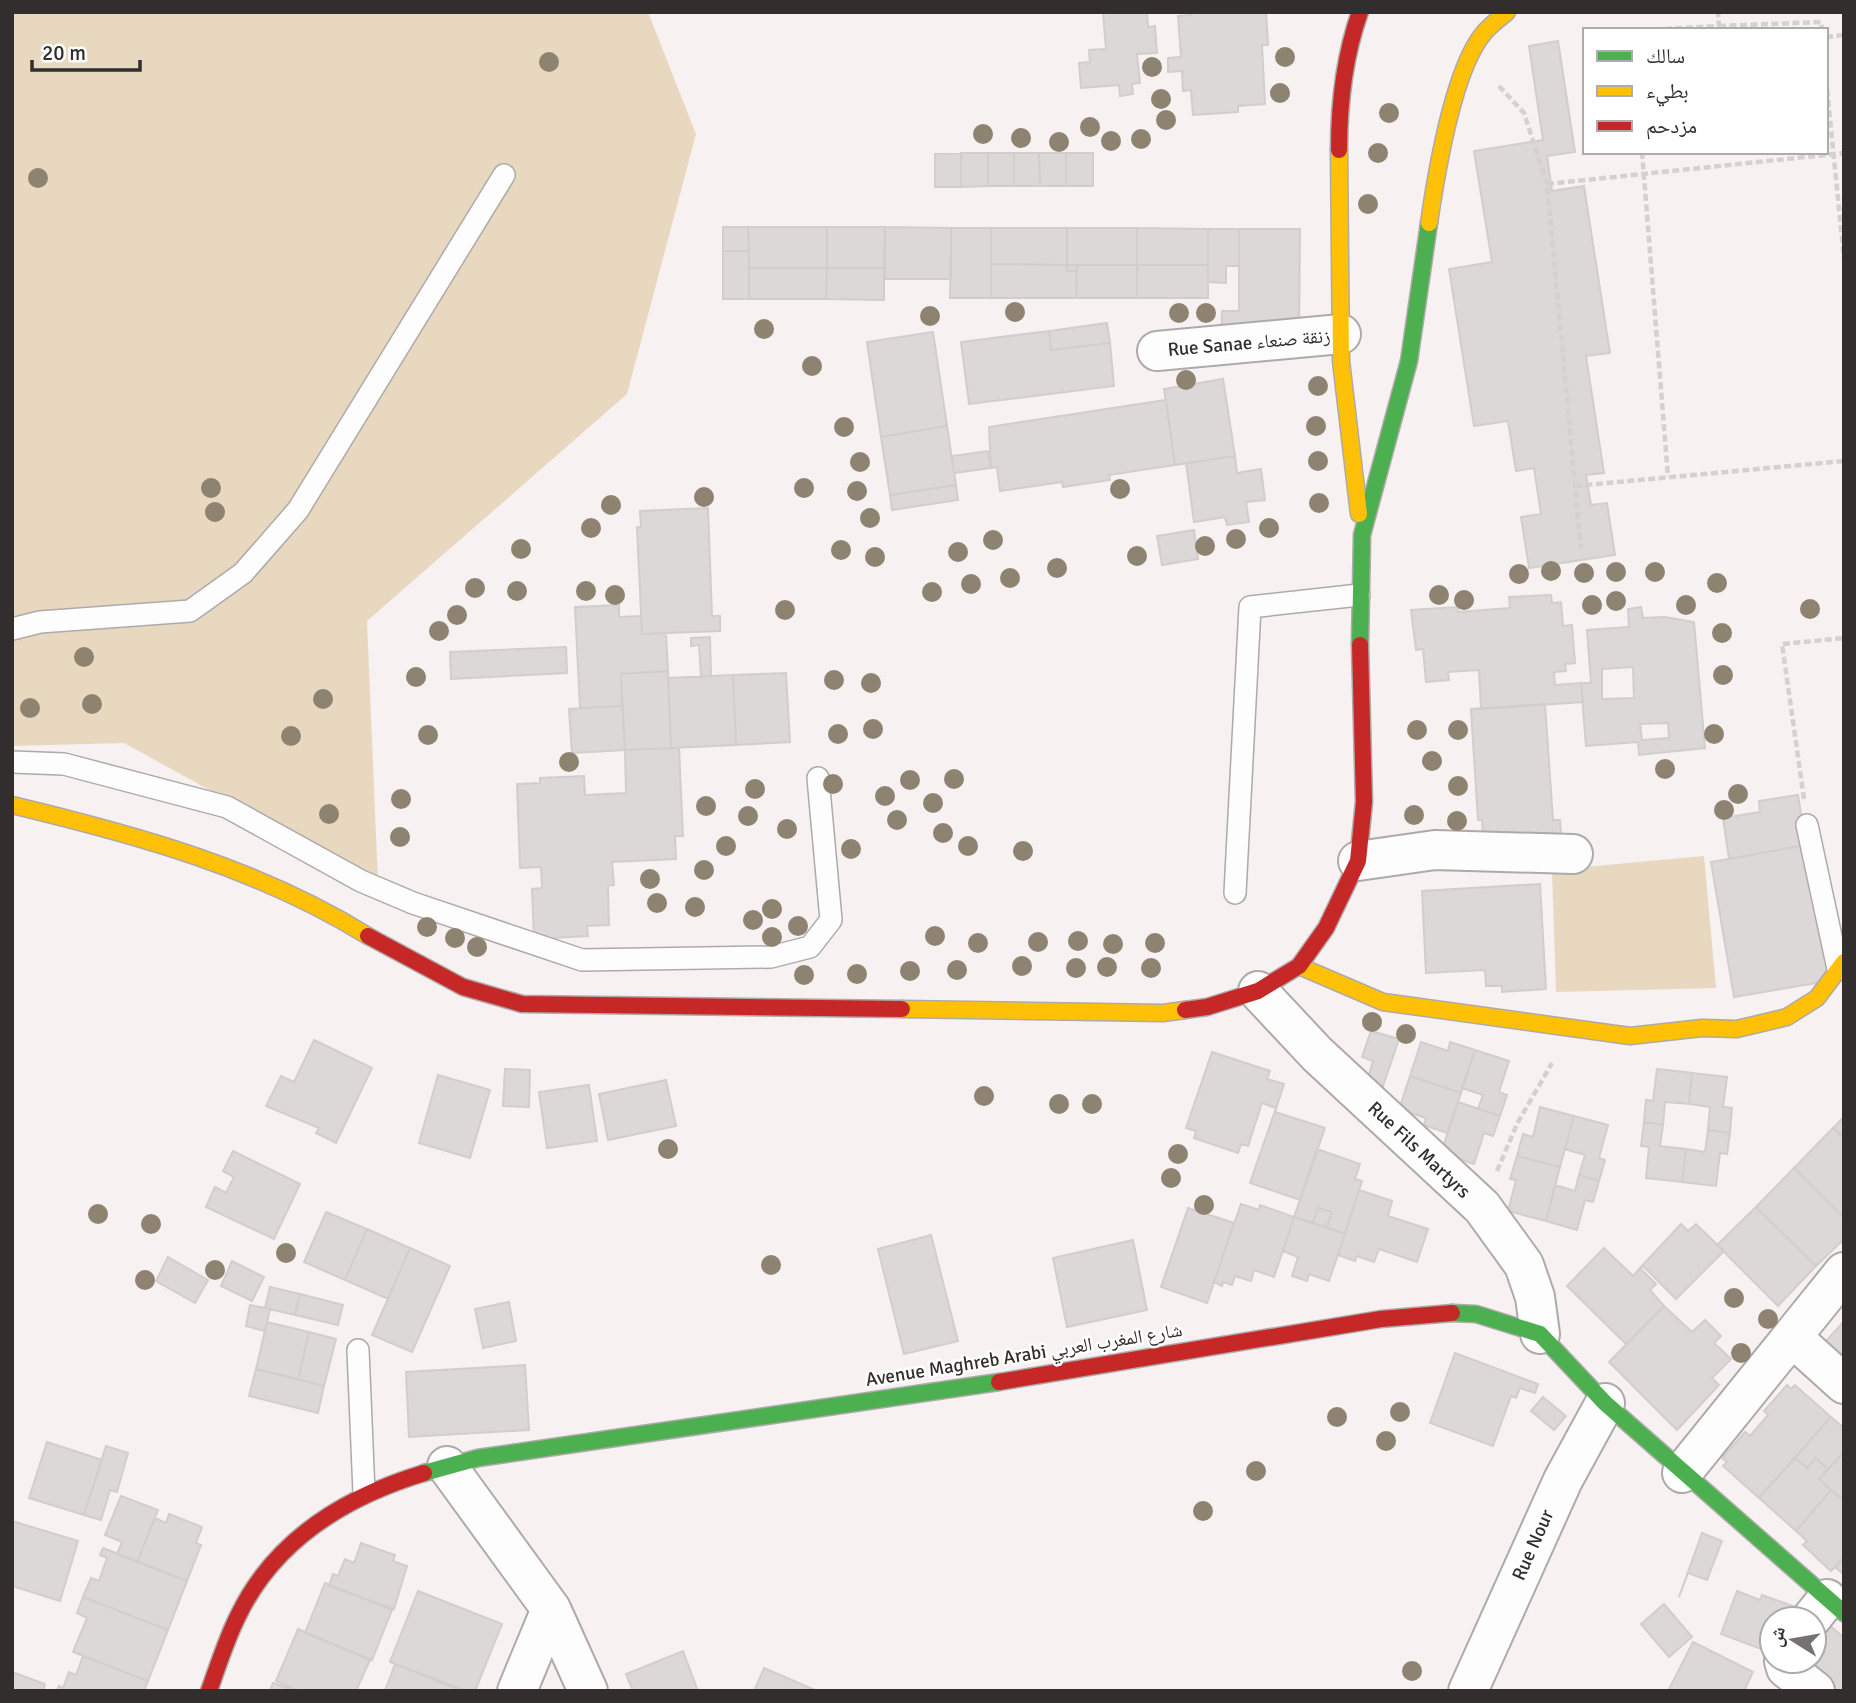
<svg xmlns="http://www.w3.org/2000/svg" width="1856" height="1703" viewBox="0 0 1856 1703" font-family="Signika,'Noto Naskh Arabic',sans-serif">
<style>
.green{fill:#e8d8c0}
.building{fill:#dcd8d7;stroke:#d2cecd;stroke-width:2;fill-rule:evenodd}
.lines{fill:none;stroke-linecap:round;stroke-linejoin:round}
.lane-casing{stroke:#aeaaa9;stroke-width:24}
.street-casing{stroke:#aeaaa9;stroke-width:42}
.fast-casing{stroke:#aeaaa9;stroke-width:19}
.slow-casing{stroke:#aeaaa9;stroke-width:19}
.jam-casing{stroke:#aeaaa9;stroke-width:19}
.path{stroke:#d4d1d0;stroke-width:4.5;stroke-dasharray:7 3.5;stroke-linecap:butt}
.lane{stroke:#fefdfd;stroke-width:21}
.street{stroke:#fefdfd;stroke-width:38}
.fast{stroke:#4caf50;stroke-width:16}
.slow{stroke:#ffc107;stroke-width:16}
.jam{stroke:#c62828;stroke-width:16}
.tree{fill:#8e8371}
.labels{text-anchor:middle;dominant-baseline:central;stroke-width:5;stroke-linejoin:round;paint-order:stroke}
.street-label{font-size:19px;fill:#322e2e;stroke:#fff}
</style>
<rect width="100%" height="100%" fill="#f7f1f1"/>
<path class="green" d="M12 12H648L696 134 627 394 367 621 378 883 124 743 12 746Z
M1704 856 1716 988 1556 992 1552 870Z"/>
<path class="building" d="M1103 12H1147L1148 27 1155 26 1157 53 1137 54 1140 83 1132 84 1133 94 1120 96 1119 85 1081 88 1079 63 1090 62 1089 50 1106 49Z
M1190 12H1266L1268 45H1262L1265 104 1238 106V112L1193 115 1191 90 1183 91 1182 71 1168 72V58L1181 57 1178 16 1191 15Z
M1558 41 1575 152 1547 156 1552 191 1584 186 1610 353 1586 356 1604 473 1586 475 1591 505 1607 503 1615 555 1529 568 1521 517 1541 514 1534 468 1516 471 1508 421 1474 426 1449 269 1492 262 1474 151 1543 140 1529 46Z
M961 153V187H935V154Z
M961 153H988V186L961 187Z
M988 153H1014V186H988Z
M1014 153H1039L1040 186H1014Z
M1039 153H1066V186H1040Z
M1066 153H1093V186H1066Z
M723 227H748L749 251H723Z
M748 227H827V268H749Z
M827 227H885L884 268H827Z
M885 227 951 228V279H885Z
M951 228H991V298H950Z
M991 228H1067V265L991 264Z
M1067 228H1137V265H1067Z
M1137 228 1208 229V265H1137Z
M1208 229H1239V266H1226V283L1208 282Z
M1239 229H1300L1299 339 1221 338 1222 311H1239Z
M723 251H749V299H723Z
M991 264 1067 265V271H1077L1076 298H991Z
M1067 265H1077V271H1067Z
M1077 265H1137V298H1076Z
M1137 265H1208V298H1137Z
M749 268H827L826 299H749Z
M827 268H884V300L826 299Z
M1107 323 1110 343 1051 350 1049 331Z
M1049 331 1051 350 1110 343 1114 386 969 404 961 342Z
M933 332 947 426 881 437 867 342Z
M1223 379 1235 456 1175 465 1164 389Z
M1166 400 1175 465 1109 475 1110 480 1063 487 1062 482 1000 491 997 467 991 468 989 427Z
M947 426 956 485 890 495 881 437Z
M988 451 991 468 954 473 952 456Z
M1235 456 1237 473 1261 469 1265 500 1246 502 1249 522 1227 525 1225 517 1194 522 1186 463Z
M956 485 958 500 892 510 890 495Z
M708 508 712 616H720V631L642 634 637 527H641L640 511Z
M1194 530 1198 559 1162 565 1157 536Z
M1551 595 1552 603 1561 602 1563 626 1572 625 1575 663 1565 664 1566 671 1554 672 1555 685 1581 683 1583 702 1481 709 1479 670 1448 672 1449 680 1426 682 1423 649 1416 650 1411 610 1458 607V612L1510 608 1509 597Z
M619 605V617L641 616 642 634H666L668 671 621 674 622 706 580 708 575 607Z
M1641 607 1643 618 1665 617 1694 622 1705 748 1639 755 1638 742 1586 746 1581 683H1591L1587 630 1629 627 1628 609ZM1633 667 1634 698 1602 699V669ZM1668 723 1669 738 1642 740 1640 724Z
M710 637 711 676 701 677 699 645 691 646V638Z
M566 647 567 673 451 679 450 652Z
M668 671 671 748 625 750 621 674Z
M786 673 790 742 736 745 733 675Z
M733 675 736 745 671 748 668 678Z
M1545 704 1553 820H1560L1562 846 1483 836 1482 820H1478L1471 709Z
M622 706 625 750 572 753 569 709Z
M679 748 683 836H675L676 859 612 862 614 885 608 886 609 925 587 926 588 936 534 939 532 889 542 888 541 867 520 868 517 784 540 783V778L584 776 585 795 626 793 625 750Z
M1798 795 1806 845 1729 859 1723 818 1760 812 1759 801Z
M1806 845 1829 981 1734 997 1711 862Z
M1540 884 1546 989 1502 992V986H1486L1485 970 1426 973 1422 891Z
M1371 1031 1399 1039 1382 1089 1366 1084 1373 1061 1362 1057Z
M314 1040 372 1068 336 1143 316 1133 319 1128 266 1106 281 1076 294 1082Z
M1421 1042 1448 1051 1450 1042 1475 1050 1461 1093 1410 1076Z
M1475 1050 1509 1061 1499 1092 1507 1095 1500 1116 1478 1109 1483 1095 1462 1088Z
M1212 1052 1270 1071 1267 1079 1284 1084 1275 1112 1276 1108 1262 1103 1248 1146 1241 1144 1238 1153 1194 1138 1196 1131 1186 1128Z
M505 1069 530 1070 529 1107 503 1106Z
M1657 1069 1692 1073 1689 1104 1665 1102 1663 1125 1644 1122 1646 1100 1653 1101Z
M1692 1073 1727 1077 1723 1107 1732 1108 1730 1133 1708 1130 1710 1107 1689 1104Z
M438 1075 490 1090 470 1158 419 1143Z
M1410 1076 1461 1093 1447 1133 1424 1125 1426 1118 1399 1109Z
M666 1080 676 1126 608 1140 599 1094Z
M589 1085 597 1141 547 1148 539 1092Z
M1458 1102 1500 1116 1493 1136 1484 1133 1474 1164 1441 1153Z
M1540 1107 1574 1116 1560 1167 1517 1156 1523 1134 1533 1137Z
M1276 1108 1275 1112 1325 1128 1300 1200 1250 1183Z
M1574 1116 1608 1125 1599 1158 1605 1160 1599 1181 1579 1175 1585 1155 1565 1149Z
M1844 1117V1138L1833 1128Z
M1644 1122 1663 1125 1660 1146 1686 1149 1682 1182 1646 1178 1649 1147 1641 1146Z
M1833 1128 1844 1138V1218L1794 1168Z
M1708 1130 1730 1133 1727 1154 1720 1153 1716 1186 1682 1182 1686 1149 1705 1152Z
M1317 1149 1360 1164 1355 1179 1362 1181 1345 1234 1327 1227 1332 1212 1318 1208 1313 1223 1294 1217Z
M233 1151 300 1184 274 1239 206 1207 215 1187 226 1193 234 1177 223 1171Z
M1517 1156 1560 1167 1546 1221 1508 1211 1516 1180 1510 1179Z
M1794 1168 1844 1218V1239L1816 1266 1756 1207Z
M1579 1175 1599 1181 1593 1202 1585 1200 1577 1230 1546 1221 1555 1185 1575 1191Z
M1359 1190 1392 1201 1388 1216 1428 1229 1417 1262 1379 1249 1374 1262 1357 1256 1355 1261 1338 1255Z
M1241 1204 1259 1210 1260 1205 1294 1217 1274 1277 1254 1270 1251 1281 1235 1276 1232 1285 1223 1282 1222 1286 1214 1282Z
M1756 1207 1816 1266 1778 1306 1717 1245Z
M1188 1208 1234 1223 1207 1303 1161 1287Z
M1318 1208 1332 1212 1327 1227 1313 1223Z
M326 1212 367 1229 345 1280 304 1262Z
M1294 1217 1345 1234 1329 1281 1309 1274 1307 1281 1292 1276 1298 1257 1283 1251Z
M1681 1224 1688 1231 1696 1224 1724 1251 1676 1299 1643 1266 1640 1268Z
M367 1229 410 1248 388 1299 345 1280Z
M931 1235 958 1341 904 1354 878 1249Z
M1133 1240 1147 1310 1067 1327 1053 1258Z
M410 1248 450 1266 412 1352 372 1335Z
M1604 1248 1633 1276 1640 1268 1656 1284 1650 1290 1664 1306 1626 1344 1567 1286Z
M168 1257 208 1280 195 1303 156 1281Z
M232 1261 264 1277 252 1301 221 1286Z
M270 1287 300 1294 295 1315 265 1308Z
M300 1294 343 1305 338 1325 295 1315Z
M509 1302 516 1341 483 1348 475 1309Z
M250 1305 270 1309 265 1331 246 1326Z
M1664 1306 1692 1332 1705 1320 1721 1336 1714 1343 1731 1359 1712 1378 1719 1385 1677 1430 1609 1362Z
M1844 1321V1370L1819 1349Z
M267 1322 309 1332 298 1379 256 1369Z
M309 1332 336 1339 324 1386 298 1379Z
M1455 1353 1538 1384 1535 1393 1520 1388 1516 1398 1511 1396 1493 1446 1430 1423Z
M525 1365 529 1430 409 1437 406 1372Z
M256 1369 324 1386 318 1413 249 1396Z
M1787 1385 1791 1389 1795 1385 1831 1417 1759 1498 1723 1466 1727 1462 1722 1458 1745 1432 1750 1436 1768 1415 1764 1411Z
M1543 1397 1566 1416 1554 1430 1531 1411Z
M1831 1417 1844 1428V1452L1828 1469 1815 1458 1807 1468 1795 1458Z
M47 1442 102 1460 84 1515 29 1498Z
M106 1446 128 1453 117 1492 110 1490 101 1520 84 1515Z
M1844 1452V1501L1819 1479Z
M1795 1458 1807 1468 1815 1458 1828 1469 1819 1479 1831 1490 1796 1531 1759 1498Z
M1831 1490 1844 1501V1557L1831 1571 1803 1545 1807 1541 1796 1531Z
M121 1496 158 1510 137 1562 117 1554 122 1542 105 1535Z
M169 1514 202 1527 196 1543 201 1545 187 1581 137 1562 155 1518 166 1523Z
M12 1521 78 1541 60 1601 12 1586Z
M1702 1533 1722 1541 1707 1580 1688 1573 1679 1597Z
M361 1543 395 1555 393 1561 407 1566 394 1609 329 1586 333 1574 338 1576 345 1559 354 1563Z
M103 1548 187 1581 168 1630 83 1597 91 1578 99 1581 107 1558 100 1555Z
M1844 1557V1575L1835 1567Z
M325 1583 392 1610 372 1660 305 1633Z
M418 1591 502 1624 475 1691H462L390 1662Z
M1737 1591 1760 1600 1762 1595 1793 1606 1788 1619H1772V1653L1721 1634Z
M83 1597 168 1630 148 1681 73 1652 87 1618 77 1613Z
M1664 1604 1692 1637 1669 1657 1641 1624Z
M1826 1622 1844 1638V1691H1834L1800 1661H1814V1636Z
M298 1629 370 1660 356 1691H299L276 1681Z
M1693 1642 1753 1672 1744 1691H1668Z
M683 1651 698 1691H633L626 1674Z
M83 1656 148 1681 144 1691H57L59 1686 63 1688 69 1672 76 1675Z
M395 1664 466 1691H385Z
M764 1668 817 1691H754Z
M12 1672 45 1684 43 1691H12Z
M273 1683 296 1691H270Z"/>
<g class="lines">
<defs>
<path id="lane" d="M12 629 40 622 190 611 243 573 298 510 504 175
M12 762 64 764 227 807 361 881 413 903 582 960 771 957 810 947 831 920 818 778
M1807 825 1838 969
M1235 893 1250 607 1359 595
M358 1350 364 1493"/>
<path id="street" d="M1157 351 1341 334
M1358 861 1435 850 1573 854
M1258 991 1317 1054 1482 1207 1524 1265 1535 1297 1540 1334
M1792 1337 1844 1384
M447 1466 551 1609 588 1691
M1682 1473 1844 1272
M1811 1619 1827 1599
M1784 1661 1786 1668 1815 1691
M517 1691 551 1609
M1468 1691 1563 1480 1605 1403"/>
<path id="fast" d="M1360 645 1362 535 1409 361 1429 223
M1452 1313 1476 1314 1540 1334 1605 1403 1844 1613
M424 1473 478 1458 999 1382"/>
<path id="slow" d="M1339 150 1341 361 1359 514
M1429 223C1436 175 1453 71 1483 34 1489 26 1499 19 1507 12
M12 805C137 835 258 868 368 936
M1299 966 1383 1002 1630 1036 1702 1028 1737 1029 1787 1017 1817 998 1844 962
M902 1009 1163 1013 1185 1010"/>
<path id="jam" d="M1339 150C1339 102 1344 57 1360 12
M368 936 463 987 522 1004 902 1009
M1185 1010 1207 1007 1258 991 1299 966 1326 928 1358 861 1364 802 1360 645
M999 1382 1381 1319 1452 1313
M209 1691C218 1666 226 1640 238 1616 275 1539 345 1497 424 1473"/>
</defs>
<use href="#lane" class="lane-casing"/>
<use href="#street" class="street-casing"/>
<use href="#fast" class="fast-casing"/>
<use href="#slow" class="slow-casing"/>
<use href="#jam" class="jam-casing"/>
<path class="path" d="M1719 26 1821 22 1822 30
M1644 30 1719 26 1718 12
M1826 37 1844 35
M1826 79 1844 258
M1499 86 1524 113 1547 184 1581 549
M1642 152 1668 477
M1547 184 1844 153
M1575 486 1844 461
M1804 799 1782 644 1844 638
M1497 1171 1517 1124 1552 1063"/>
<use href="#lane" class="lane"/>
<use href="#street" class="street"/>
<use href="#fast" class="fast"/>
<use href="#slow" class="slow"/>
<use href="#jam" class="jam"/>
</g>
<g class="tree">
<circle cx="1285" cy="57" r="10"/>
<circle cx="549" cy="62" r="10"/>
<circle cx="1152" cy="67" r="10"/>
<circle cx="1280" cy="93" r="10"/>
<circle cx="1161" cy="99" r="10"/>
<circle cx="1389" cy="113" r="10"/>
<circle cx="1166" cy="120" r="10"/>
<circle cx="1090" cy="127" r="10"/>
<circle cx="983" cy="134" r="10"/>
<circle cx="1021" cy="138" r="10"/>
<circle cx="1141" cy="139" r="10"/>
<circle cx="1111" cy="141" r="10"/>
<circle cx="1059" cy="142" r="10"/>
<circle cx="1378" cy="153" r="10"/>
<circle cx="38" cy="178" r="10"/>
<circle cx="1368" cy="204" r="10"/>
<circle cx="1015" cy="312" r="10"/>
<circle cx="1179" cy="313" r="10"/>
<circle cx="1206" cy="313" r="10"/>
<circle cx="930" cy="316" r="10"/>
<circle cx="764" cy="329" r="10"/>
<circle cx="812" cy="366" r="10"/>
<circle cx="1186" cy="380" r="10"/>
<circle cx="1318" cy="386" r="10"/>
<circle cx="1316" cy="426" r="10"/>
<circle cx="844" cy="427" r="10"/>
<circle cx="1318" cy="461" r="10"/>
<circle cx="860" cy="462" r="10"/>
<circle cx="211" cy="488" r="10"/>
<circle cx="804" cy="488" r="10"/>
<circle cx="1120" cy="489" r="10"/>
<circle cx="857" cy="491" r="10"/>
<circle cx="704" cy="497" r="10"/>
<circle cx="1319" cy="503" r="10"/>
<circle cx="611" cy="505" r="10"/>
<circle cx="215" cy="512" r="10"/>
<circle cx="870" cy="518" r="10"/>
<circle cx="591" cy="528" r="10"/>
<circle cx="1269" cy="528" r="10"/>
<circle cx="1236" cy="539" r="10"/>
<circle cx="993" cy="540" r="10"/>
<circle cx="1205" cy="546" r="10"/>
<circle cx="521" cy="549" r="10"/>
<circle cx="841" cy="550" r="10"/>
<circle cx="958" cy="552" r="10"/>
<circle cx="1137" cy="556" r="10"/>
<circle cx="875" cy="557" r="10"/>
<circle cx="1057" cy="568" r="10"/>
<circle cx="1551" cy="571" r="10"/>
<circle cx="1616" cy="572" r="10"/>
<circle cx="1655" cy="572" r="10"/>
<circle cx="1584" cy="573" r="10"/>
<circle cx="1519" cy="574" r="10"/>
<circle cx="1010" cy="578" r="10"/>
<circle cx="1717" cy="583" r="10"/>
<circle cx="971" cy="584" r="10"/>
<circle cx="475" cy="588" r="10"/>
<circle cx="517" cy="591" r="10"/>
<circle cx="586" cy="591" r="10"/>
<circle cx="932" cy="592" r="10"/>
<circle cx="615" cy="595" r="10"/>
<circle cx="1439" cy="595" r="10"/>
<circle cx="1464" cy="600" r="10"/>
<circle cx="1616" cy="601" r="10"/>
<circle cx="1592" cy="605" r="10"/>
<circle cx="1686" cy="605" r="10"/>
<circle cx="1810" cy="609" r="10"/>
<circle cx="785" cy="610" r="10"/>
<circle cx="457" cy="615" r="10"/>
<circle cx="439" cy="631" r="10"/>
<circle cx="1722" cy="633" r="10"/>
<circle cx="84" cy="657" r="10"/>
<circle cx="1723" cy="675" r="10"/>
<circle cx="416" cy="677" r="10"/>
<circle cx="834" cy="680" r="10"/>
<circle cx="871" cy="683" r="10"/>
<circle cx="323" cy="699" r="10"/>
<circle cx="92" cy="704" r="10"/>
<circle cx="30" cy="708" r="10"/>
<circle cx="873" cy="729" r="10"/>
<circle cx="1417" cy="730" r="10"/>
<circle cx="1458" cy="730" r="10"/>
<circle cx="838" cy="734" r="10"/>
<circle cx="1714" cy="734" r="10"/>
<circle cx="428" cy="735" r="10"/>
<circle cx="291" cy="736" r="10"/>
<circle cx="1432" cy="761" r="10"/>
<circle cx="569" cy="762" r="10"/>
<circle cx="1665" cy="769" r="10"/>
<circle cx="954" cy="779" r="10"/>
<circle cx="910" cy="780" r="10"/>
<circle cx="833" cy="784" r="10"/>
<circle cx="1458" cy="786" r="10"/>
<circle cx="755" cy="789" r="10"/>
<circle cx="1738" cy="794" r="10"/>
<circle cx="885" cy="796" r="10"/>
<circle cx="401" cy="799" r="10"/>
<circle cx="933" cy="803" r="10"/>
<circle cx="706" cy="806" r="10"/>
<circle cx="1724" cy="810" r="10"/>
<circle cx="329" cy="814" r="10"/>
<circle cx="1414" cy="815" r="10"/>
<circle cx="748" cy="816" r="10"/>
<circle cx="897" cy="820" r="10"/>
<circle cx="1457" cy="821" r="10"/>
<circle cx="787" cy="829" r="10"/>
<circle cx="943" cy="833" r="10"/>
<circle cx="400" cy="837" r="10"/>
<circle cx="726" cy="846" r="10"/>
<circle cx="968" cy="846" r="10"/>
<circle cx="851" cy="849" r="10"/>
<circle cx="1023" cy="851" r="10"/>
<circle cx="704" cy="870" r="10"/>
<circle cx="650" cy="879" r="10"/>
<circle cx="657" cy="903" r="10"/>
<circle cx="695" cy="907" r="10"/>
<circle cx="772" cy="909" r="10"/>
<circle cx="753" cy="920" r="10"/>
<circle cx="798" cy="926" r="10"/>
<circle cx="427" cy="927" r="10"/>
<circle cx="935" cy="936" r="10"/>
<circle cx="772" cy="937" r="10"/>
<circle cx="455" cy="938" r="10"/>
<circle cx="1078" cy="941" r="10"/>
<circle cx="1038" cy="942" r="10"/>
<circle cx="978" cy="943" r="10"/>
<circle cx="1155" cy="943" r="10"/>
<circle cx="1113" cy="944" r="10"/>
<circle cx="477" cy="947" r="10"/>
<circle cx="1022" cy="966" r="10"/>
<circle cx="1107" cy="967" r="10"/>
<circle cx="1076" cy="968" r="10"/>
<circle cx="1151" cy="968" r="10"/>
<circle cx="957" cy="970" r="10"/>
<circle cx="910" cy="971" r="10"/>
<circle cx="857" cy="974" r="10"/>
<circle cx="804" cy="975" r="10"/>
<circle cx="1372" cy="1022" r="10"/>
<circle cx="1406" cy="1034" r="10"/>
<circle cx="984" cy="1096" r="10"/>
<circle cx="1059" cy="1104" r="10"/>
<circle cx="1092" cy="1104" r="10"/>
<circle cx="668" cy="1149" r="10"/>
<circle cx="1178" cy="1154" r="10"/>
<circle cx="1171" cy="1178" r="10"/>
<circle cx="1204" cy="1205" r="10"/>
<circle cx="98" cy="1214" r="10"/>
<circle cx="151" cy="1224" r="10"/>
<circle cx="286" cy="1253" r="10"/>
<circle cx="771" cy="1265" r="10"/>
<circle cx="215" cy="1270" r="10"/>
<circle cx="145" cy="1280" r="10"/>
<circle cx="1734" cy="1298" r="10"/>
<circle cx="1768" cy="1319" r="10"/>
<circle cx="1741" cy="1353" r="10"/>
<circle cx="1400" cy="1412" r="10"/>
<circle cx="1337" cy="1417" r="10"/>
<circle cx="1386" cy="1441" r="10"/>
<circle cx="1256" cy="1471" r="10"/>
<circle cx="1203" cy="1511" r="10"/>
<circle cx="1412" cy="1671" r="10"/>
</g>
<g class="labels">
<g class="street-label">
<text transform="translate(1249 343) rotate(-5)">Rue Sanae زنقة صنعاء</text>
<text transform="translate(1419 1150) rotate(43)">Rue Fils Martyrs</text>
<text transform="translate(1024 1355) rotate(-9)">Avenue Maghreb Arabi شارع المغرب العربي</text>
<text transform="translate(1533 1545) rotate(-66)">Rue Nour</text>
</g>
</g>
<rect width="1856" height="1703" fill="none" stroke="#322e2e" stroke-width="28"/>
<rect x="1583" y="28" width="245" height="126" fill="#ffffff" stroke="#adabab" stroke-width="2"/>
<rect x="1597" y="51" width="35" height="10" fill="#4caf50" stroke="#adabab" stroke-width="2"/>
<text x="1646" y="63" font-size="21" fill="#322e2e">سالك</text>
<rect x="1597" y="86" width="35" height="10" fill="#ffc107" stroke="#adabab" stroke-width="2"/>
<text x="1646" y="98" font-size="21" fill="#322e2e">بطيء</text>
<rect x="1597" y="121" width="35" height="10" fill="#c62828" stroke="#adabab" stroke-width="2"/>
<text x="1646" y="133" font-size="21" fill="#322e2e">مزدحم</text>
<g transform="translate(1793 1640) rotate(281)"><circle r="33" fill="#ffffff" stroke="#adabab" stroke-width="2"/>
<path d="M0-5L12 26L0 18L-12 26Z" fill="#777272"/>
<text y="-10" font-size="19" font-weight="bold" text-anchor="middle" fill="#322e2e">ش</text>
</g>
<path d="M32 60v10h108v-10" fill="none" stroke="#322e2e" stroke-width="3.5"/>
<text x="42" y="60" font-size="21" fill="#322e2e" stroke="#ffffff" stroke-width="5" paint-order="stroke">20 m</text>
</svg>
